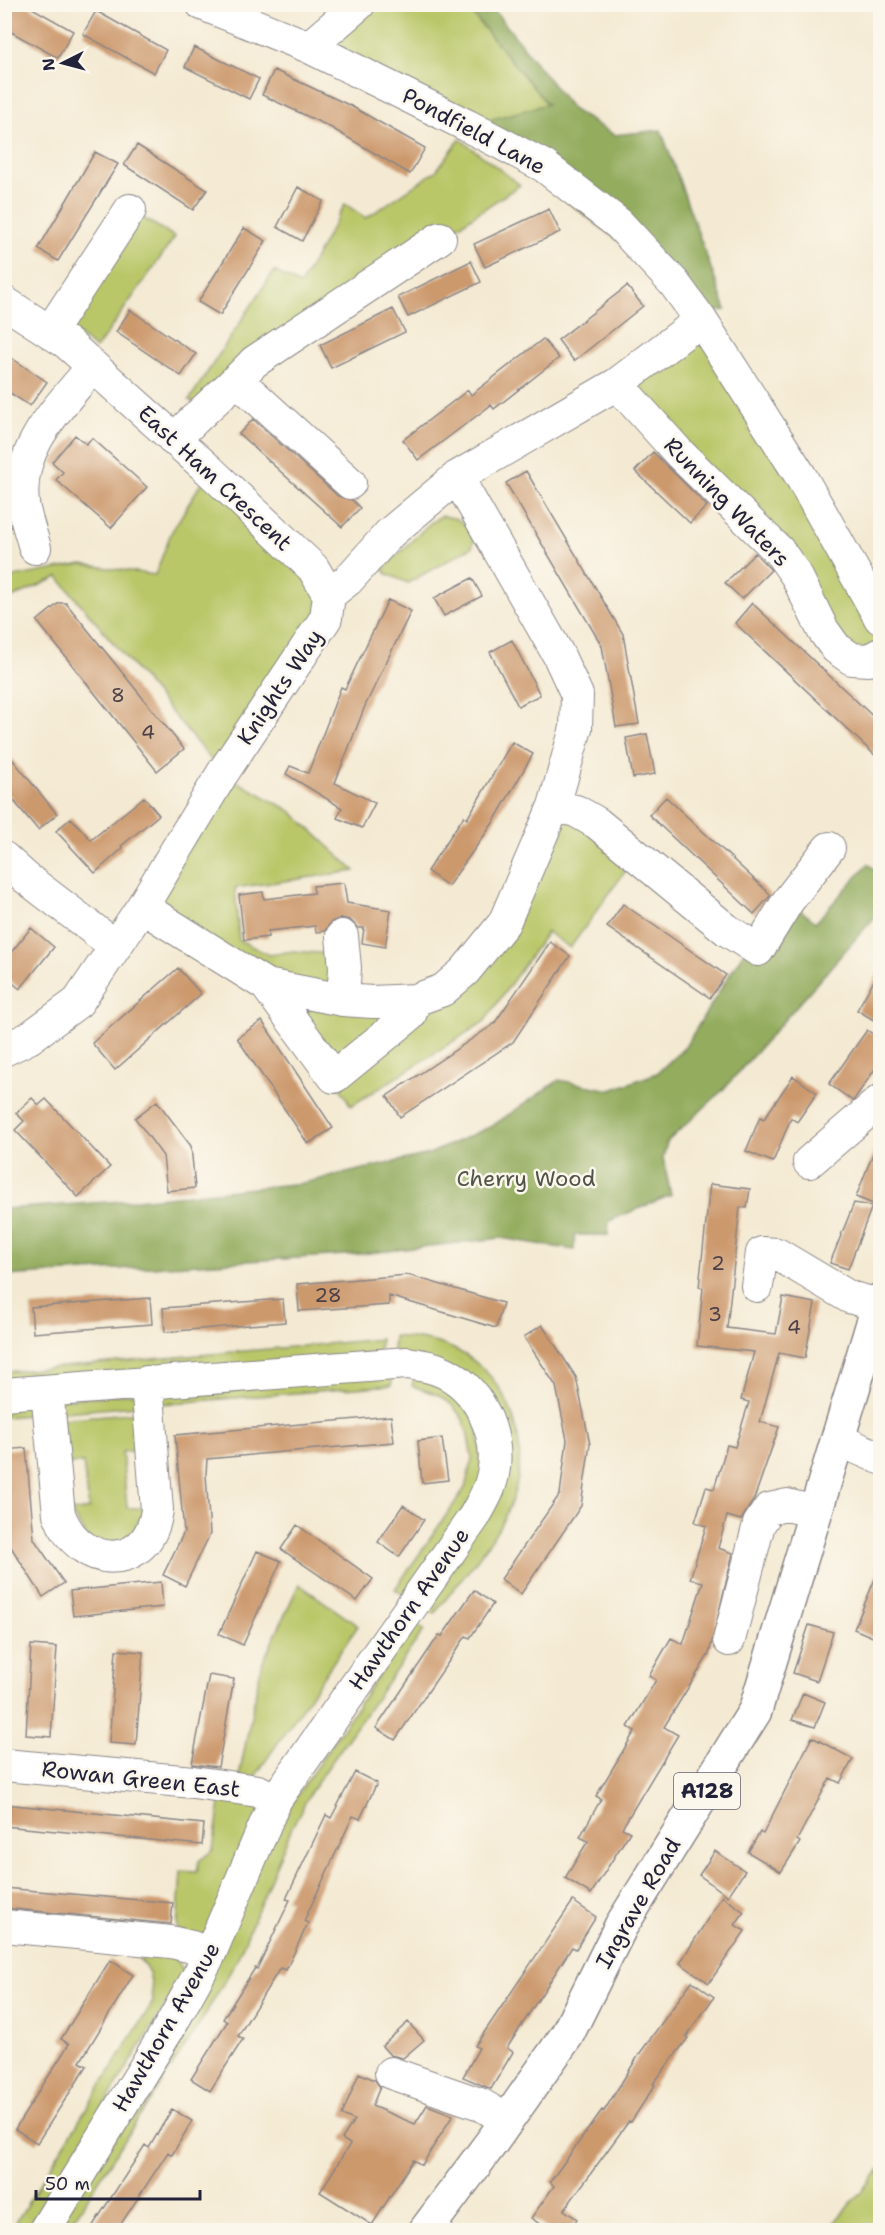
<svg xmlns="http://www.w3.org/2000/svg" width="885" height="2235" viewBox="0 0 885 2235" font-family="'Shantell Sans',sans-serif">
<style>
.green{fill:#bac769;stroke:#6e7452;stroke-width:1.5}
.forest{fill:#93ac5d;stroke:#5a674c;stroke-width:1.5}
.building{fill:#cc996d}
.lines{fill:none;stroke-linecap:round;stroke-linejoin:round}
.minor-casing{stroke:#8b8687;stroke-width:34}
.major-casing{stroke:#8b8687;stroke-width:36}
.minor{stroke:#fff;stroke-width:32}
.major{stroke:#fff;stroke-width:33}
.labels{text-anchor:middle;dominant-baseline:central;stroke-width:5;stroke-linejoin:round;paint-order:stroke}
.number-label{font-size:20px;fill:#4c4048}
.shield{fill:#fbf7ec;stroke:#636270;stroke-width:1.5}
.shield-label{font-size:21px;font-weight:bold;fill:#22223b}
.street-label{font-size:22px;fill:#22223b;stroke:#fbf7ec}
.park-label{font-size:22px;fill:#505449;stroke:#fbf7ec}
</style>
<rect width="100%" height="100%" fill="#fbf7ec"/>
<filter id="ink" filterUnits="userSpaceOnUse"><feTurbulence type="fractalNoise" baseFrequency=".0167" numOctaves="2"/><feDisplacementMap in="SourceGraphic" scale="12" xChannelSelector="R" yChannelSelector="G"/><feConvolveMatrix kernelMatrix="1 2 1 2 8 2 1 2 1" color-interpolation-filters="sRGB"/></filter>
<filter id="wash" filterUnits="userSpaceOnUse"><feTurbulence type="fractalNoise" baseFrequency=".008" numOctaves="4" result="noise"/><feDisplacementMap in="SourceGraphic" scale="24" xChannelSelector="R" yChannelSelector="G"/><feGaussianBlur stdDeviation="1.35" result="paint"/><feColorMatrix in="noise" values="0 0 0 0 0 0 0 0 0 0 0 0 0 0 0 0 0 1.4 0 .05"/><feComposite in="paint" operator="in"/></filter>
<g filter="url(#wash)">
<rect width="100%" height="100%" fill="#f4ead3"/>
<path class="green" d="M359 5H465L548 105 468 126 309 47Z
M460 139 520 185 440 238 203 409 189 400 274 271 300 285 345 204 366 218 436 171Z
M130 210 175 237 96 349 58 320Z
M701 320 880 618V685L852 659 810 601 617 384Z
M209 470 329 595 223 774 291 811 355 871 235 888 239 940 269 955 293 951 343 955 345 968 372 1002 465 971 554 806 637 855 570 948 547 932 484 1022 351 1106 334 1077 266 985 142 907 222 773 58 577 5 601 4 579 82 564 155 575 171 533Z
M441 516C459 517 468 524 474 541L472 547 408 583 387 574 383 569 430 523Z
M394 1336C411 1338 428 1339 444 1345 507 1367 534 1440 512 1500 496 1542 461 1579 434 1614L425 1608 506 1436 393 1353Z
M381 1339 378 1353 5 1384V1372Z
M391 1373 392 1385 5 1417V1404Z
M415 1373 439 1380 477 1421 484 1479 407 1597 395 1589 465 1488 472 1459 467 1431 462 1418 453 1406 438 1395 412 1386Z
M140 1412 147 1449 122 1452 127 1508H147L127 1541 91 1542 70 1512 89 1509 83 1463 62 1464 61 1419Z
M299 1584 358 1626 254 1778 239 1777 261 1666Z
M413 1623 424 1630 312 1790 292 1827 237 1960 205 2015 67 2230H51L280 1821Z
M221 1797 256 1803 261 1813 206 1934 197 1936 177 1930 181 1871 197 1872 199 1861 213 1850Z
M131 1953 174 1957 181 1966 184 1976 27 2230H11L153 2002C151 1979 152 1966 131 1953Z
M880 2169V2230H828Z"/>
<path class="forest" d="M465 5H490L573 110 614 135 661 130 726 310 698 314 674 283 468 126 547 104Z
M868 864 880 874V911L722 1091 667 1142 663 1158 671 1195 609 1221 608 1235H575L574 1250 501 1238 361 1254 5 1276V1209L137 1200 303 1183 429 1154 492 1126 559 1080 611 1090 657 1073 685 1047 748 945 788 901 816 922Z"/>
<g id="blocks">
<path class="building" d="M4 4H25L73 31 58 58 4 28Z
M96 11 166 50 154 73 83 34Z
M194 47 259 79 249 99 185 67Z
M274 70 351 106 425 148 410 174 328 126 262 95Z
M137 145 207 190 193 210 124 165Z
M95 152 118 164 58 261 38 249Z
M298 187 323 201 302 241 277 227Z
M549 209 560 232 485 267 474 244Z
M244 228 266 241 220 315 198 302Z
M471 261 481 282 408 317 398 297Z
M627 286 643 306 574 361 558 340Z
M393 309 405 332 331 368 320 345Z
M130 310 196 354 181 376 116 332Z
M543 339 559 358 494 409 491 405 418 460 403 440 468 390 471 395Z
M4 353 47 382 30 406 4 389Z
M253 419 338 496 352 500 360 508 342 527 239 434Z
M75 435 86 444 92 438 147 487 111 528 56 480 63 472 52 462Z
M653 452 707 506 690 523 635 471Z
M526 471 623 634 639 724 616 727 602 646 506 483Z
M755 553 771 570 742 599 725 583Z
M472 578 482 596 444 616 434 598Z
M388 600 411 611 365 706 335 783 375 803 362 828 337 818 342 808 286 774 290 766 308 773 341 687 345 689Z
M59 603H66L184 749 157 771 37 621Z
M752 603 880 723V760L735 623Z
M512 640 540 695 518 706 490 652Z
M647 734 655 774 633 778 626 738Z
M512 742 533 754 493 823 448 886 427 871 464 816 467 819Z
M4 749 57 814 38 830 4 789Z
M144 797 159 815 121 846 123 848 95 873 56 831 71 818 91 840Z
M666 797 771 895 754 914 649 815Z
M344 883 347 903 391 910 385 947 362 943 364 928H358L350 920 341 918 331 922 325 931 316 932 315 926 268 931V937L244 940 239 895 263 892 264 899 314 893 313 886Z
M623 904 726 975 710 998 607 927Z
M31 928 54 947 20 989 4 976V961Z
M550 942 570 956 513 1042 400 1117 387 1096 494 1024Z
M178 968 201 994 115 1070 92 1043Z
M880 970V1024L857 1010Z
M262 1021 333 1128 308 1144 237 1038Z
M867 1030 880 1039V1062L853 1101 829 1084Z
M793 1076 817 1093 797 1122 791 1118 773 1162 746 1151 760 1117 764 1119Z
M32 1098 39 1105 46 1099 110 1167 78 1197 15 1130 24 1121 16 1113Z
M157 1101 191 1146 195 1188 167 1191 163 1156 135 1118Z
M879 1138 880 1188 873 1204 856 1197Z
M710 1184 750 1189 747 1208 740 1207 727 1328 776 1334 783 1297 815 1303 805 1358 779 1353 760 1422 779 1427 754 1499 741 1520 727 1516 718 1548 733 1553 709 1654 664 1727 678 1735 622 1828 630 1832 591 1894 565 1878 588 1841 580 1837 601 1799 596 1796 635 1731 628 1727 656 1680 649 1676 671 1638 683 1644 703 1582 690 1579 706 1526 695 1522 706 1487 714 1489 727 1445 735 1447 749 1402 741 1400 754 1352 697 1346 703 1288 699 1287Z
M854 1203 872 1206 848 1269 830 1263Z
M408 1275 503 1303 496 1328 389 1296V1305L299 1311 297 1284Z
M150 1298 152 1324 33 1333 31 1307Z
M283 1299 285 1322 165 1332 163 1308Z
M542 1325 576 1377 590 1444 581 1506 521 1594 501 1579 560 1494 567 1440 556 1386 524 1337Z
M391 1416 394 1442 207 1459 206 1474 210 1534 185 1586 163 1575 184 1532 175 1435Z
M442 1438 448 1480 422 1483 418 1441Z
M26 1448 34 1539 64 1583 43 1597 9 1544 4 1511V1450Z
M403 1505 424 1520 399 1557 378 1542Z
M297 1525 373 1579 357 1601 281 1549Z
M257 1551 281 1561 243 1645 219 1634Z
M880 1567V1626L875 1638 854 1629Z
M161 1582 163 1607 73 1616 70 1591Z
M474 1590 493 1604 470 1638 466 1636 395 1740 376 1728 439 1635 442 1636Z
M809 1625 833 1632 817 1681 793 1673Z
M31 1645 57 1647 51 1737 26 1735Z
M116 1650 143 1652 136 1745 109 1743Z
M209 1675 234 1679 218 1767 192 1764Z
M803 1693 825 1702 815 1727 792 1720Z
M812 1737 853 1759 840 1783 830 1778 797 1840 800 1842 781 1872 748 1852 760 1832 763 1834Z
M355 1772 377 1783 360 1819 353 1816 304 1921 308 1923 286 1970 280 1968 238 2036 243 2039 210 2091 191 2079 227 2022 223 2019 255 1968 257 1969 290 1900 286 1899 326 1815 331 1818Z
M4 1804 204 1824 202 1845 4 1826Z
M715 1851 745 1871 728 1896 699 1875Z
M4 1888 173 1903 171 1924 4 1908Z
M722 1896 744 1912 735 1925 745 1931 709 1983 680 1963Z
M573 1901 596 1917 576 1949 572 1947 507 2048 513 2052 491 2089 463 2077 479 2048 475 2046Z
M110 1960 133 1975 80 2062 87 2066 37 2143 15 2129 69 2044 61 2039Z
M692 1981 714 1997 686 2037 688 2038 653 2084 655 2085 631 2122 629 2121 564 2210 577 2219 570 2230H549L531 2218 554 2186 550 2182 602 2110 604 2111 640 2053Z
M408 2022 424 2040 403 2058 390 2055 382 2046Z
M359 2073 375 2080 380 2087 372 2106 415 2124 427 2105 453 2115 422 2165 413 2160 372 2225 320 2192 350 2144 342 2139 354 2120 342 2115Z
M172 2109 192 2121 172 2155 168 2152 117 2230H90L145 2145 149 2148Z"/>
</g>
</g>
<g filter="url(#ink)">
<use href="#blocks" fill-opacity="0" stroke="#8b8687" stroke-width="1.5"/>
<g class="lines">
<defs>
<path id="minor" d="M202 4 309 47 468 126 544 166 619 224 674 283 701 320 800 475 880 618
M309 47 359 4
M4 302 67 343 209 470 313 568 329 595
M51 330 130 210
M237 380 350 483
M617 384 679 453 779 551 796 575 823 630 836 648 852 659 869 660 880 654
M174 440C200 412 229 389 254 362L440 238
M35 548C31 533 25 518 23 503 16 446 61 406 93 366
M554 806 576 811 597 823 727 930 758 950 788 901 829 848
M4 858 26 878 114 945
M142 907 266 985 343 1000 372 1002 415 1000 443 990 465 971 504 923 554 806 576 728 577 695 558 654 457 477
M342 936 345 968 343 1000
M266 985 334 1077 410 1015 415 1000
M4 1050 29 1038 78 1002 142 907 222 774 326 618 329 595 348 580 390 533 457 477 617 384 701 320
M809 1162 880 1101
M757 1286 762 1253 777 1254 849 1297 879 1305
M47 1391 59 1514C79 1570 149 1573 157 1510L147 1382
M4 1394 407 1363C418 1365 429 1366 439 1370 478 1385 501 1434 493 1474 490 1490 482 1503 474 1517L276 1799 209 1956 172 2023 45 2230
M839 1440 880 1458
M729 1640 759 1524 769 1509 787 1505 815 1512
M4 1765 193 1782 258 1791 276 1799
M4 1926 171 1942 192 1947 209 1956
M391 2073 480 2104 507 2120"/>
<path id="major" d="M426 2230 494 2139 567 2035 621 1926 755 1711 880 1300"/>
</defs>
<use href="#minor" class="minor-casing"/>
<use href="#major" class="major-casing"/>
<use href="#minor" class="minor"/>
<use href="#major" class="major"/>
</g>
</g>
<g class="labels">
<g class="number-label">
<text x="118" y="695">8</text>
<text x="148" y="732">4</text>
<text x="718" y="1263">2</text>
<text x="328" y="1295">28</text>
<text x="715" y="1314">3</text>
<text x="794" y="1327">4</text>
</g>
<rect class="shield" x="674" y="1773" width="66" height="36" rx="4.5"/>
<g class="shield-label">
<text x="707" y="1791">A128</text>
</g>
<g class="street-label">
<text transform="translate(474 131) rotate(28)">Pondfield Lane</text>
<text transform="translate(215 478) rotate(43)">East Ham Crescent</text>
<text transform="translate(727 502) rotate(46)">Running Waters</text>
<text transform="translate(280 687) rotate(-56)">Knights Way</text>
<text transform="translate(409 1609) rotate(-55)">Hawthorn Avenue</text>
<text transform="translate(141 1779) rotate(6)">Rowan Green East</text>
<text transform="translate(638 1903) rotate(-60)">Ingrave Road</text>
<text transform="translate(166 2027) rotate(-60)">Hawthorn Avenue</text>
</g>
<g class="park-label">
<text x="526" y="1178">Cherry Wood</text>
</g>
</g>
<rect width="885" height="2235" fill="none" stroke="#fbf7ec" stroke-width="24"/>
<g transform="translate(63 63) rotate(264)" stroke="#fbf7ec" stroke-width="4.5" paint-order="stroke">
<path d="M0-4.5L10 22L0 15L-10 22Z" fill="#22223b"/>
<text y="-9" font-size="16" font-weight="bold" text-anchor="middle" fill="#22223b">N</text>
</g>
<path d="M36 2190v9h164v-9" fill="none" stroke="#22223b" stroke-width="3"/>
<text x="45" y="2190" font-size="18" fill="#22223b" stroke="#fbf7ec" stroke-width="4.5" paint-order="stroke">50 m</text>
</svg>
